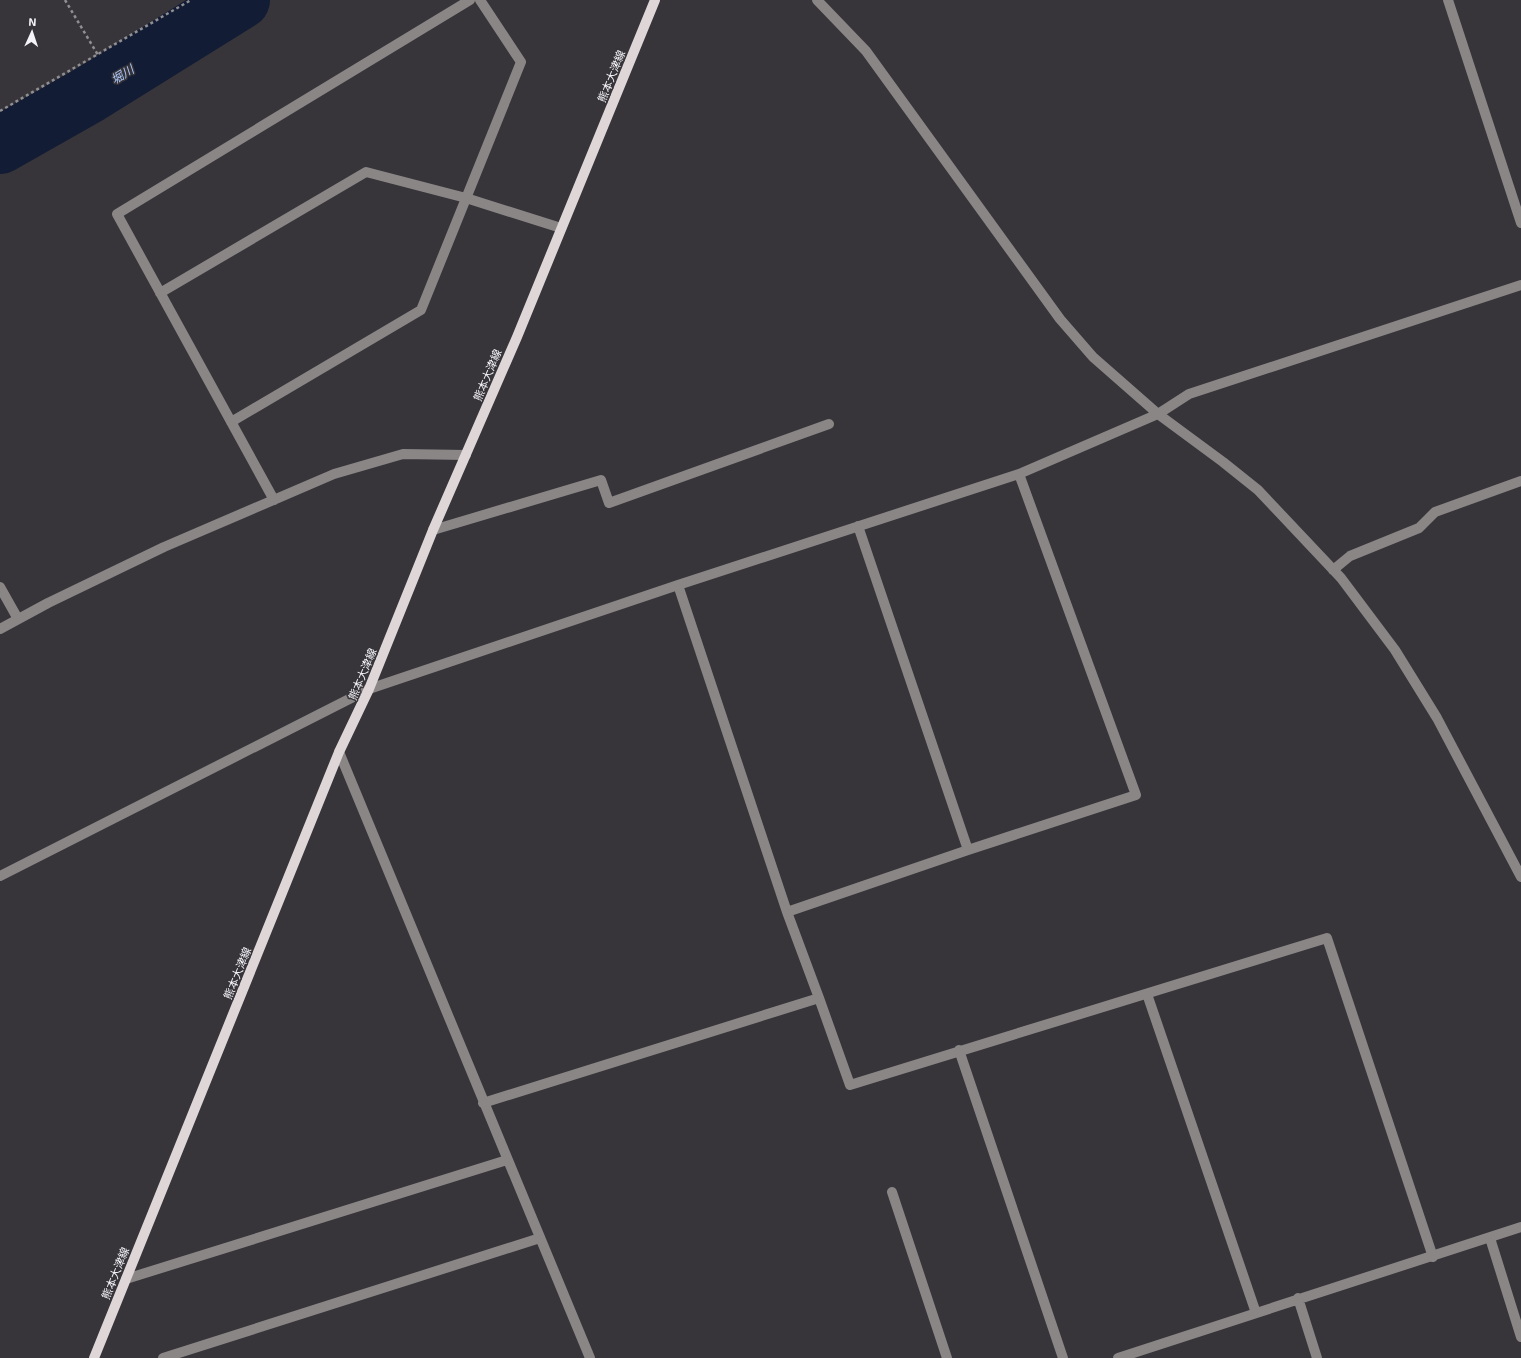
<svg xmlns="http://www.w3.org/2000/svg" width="1521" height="1358" viewBox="0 0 1521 1358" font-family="'Exo 2','Noto Sans JP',sans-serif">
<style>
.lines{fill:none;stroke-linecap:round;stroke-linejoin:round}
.river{stroke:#121d35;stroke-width:58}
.path{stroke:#908f93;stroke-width:2.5;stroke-dasharray:3 3;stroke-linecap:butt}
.minor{stroke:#8a8686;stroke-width:10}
.major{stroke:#ded6d7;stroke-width:10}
.labels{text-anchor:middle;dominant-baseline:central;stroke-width:3;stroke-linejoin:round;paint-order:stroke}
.street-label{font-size:11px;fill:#f4f3f7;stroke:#37353a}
.water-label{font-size:12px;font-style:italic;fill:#aec8fc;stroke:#37353a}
</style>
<rect width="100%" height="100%" fill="#37353a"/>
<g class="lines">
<path class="river" d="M0 145 90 94 241 0"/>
<path class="path" d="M65 0 98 55
M0 111 191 0"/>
<path class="minor" d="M817 0 866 51 1060 319 1093 357 1158 414 1223 462 1258 490 1341 578 1395 650 1437 718 1521 877
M1448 0 1521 223
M160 293 366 172 466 198 561 228
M231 422 421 310 521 62 480 0
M274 500 117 214 470 0
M858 526 968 850
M433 530 601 480 609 503 829 424
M1333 570 1350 556 1419 528 1435 512 1521 481
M678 585 787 912 819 998
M0 587 18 619
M0 629 48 603 164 547 334 474 403 454 466 455
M339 752 590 1358
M0 876 369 689 678 585 1019 474 1158 414 1189 394 1521 285
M787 912 968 850 1136 795 1019 474
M1147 994 1256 1313
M959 1050 1063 1358
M483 1103 819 998 850 1085 1327 938 1433 1257
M892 1192 947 1358
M1490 1238 1521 1337
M126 1279 507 1160
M1298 1298 1317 1358
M163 1358 540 1238
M1118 1358 1521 1227"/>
<path class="major" d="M94 1358 339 752 369 689 433 530 517 337 655 0"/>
</g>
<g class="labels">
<g class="street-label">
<text transform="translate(611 76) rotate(-68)">熊本大津線</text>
<text transform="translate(487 375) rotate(-67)">熊本大津線</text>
<text transform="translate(362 674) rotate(-67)">熊本大津線</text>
<text transform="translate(237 973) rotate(-68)">熊本大津線</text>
<text transform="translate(115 1273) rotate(-68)">熊本大津線</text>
</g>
<g class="water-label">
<text transform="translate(122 74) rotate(-32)">堀川</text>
</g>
</g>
<g transform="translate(32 32) rotate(3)" stroke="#37353a" stroke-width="3" paint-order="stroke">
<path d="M0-3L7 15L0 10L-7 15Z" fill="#f4f3f7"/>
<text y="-6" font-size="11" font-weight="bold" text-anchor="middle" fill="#f4f3f7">N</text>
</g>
</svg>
